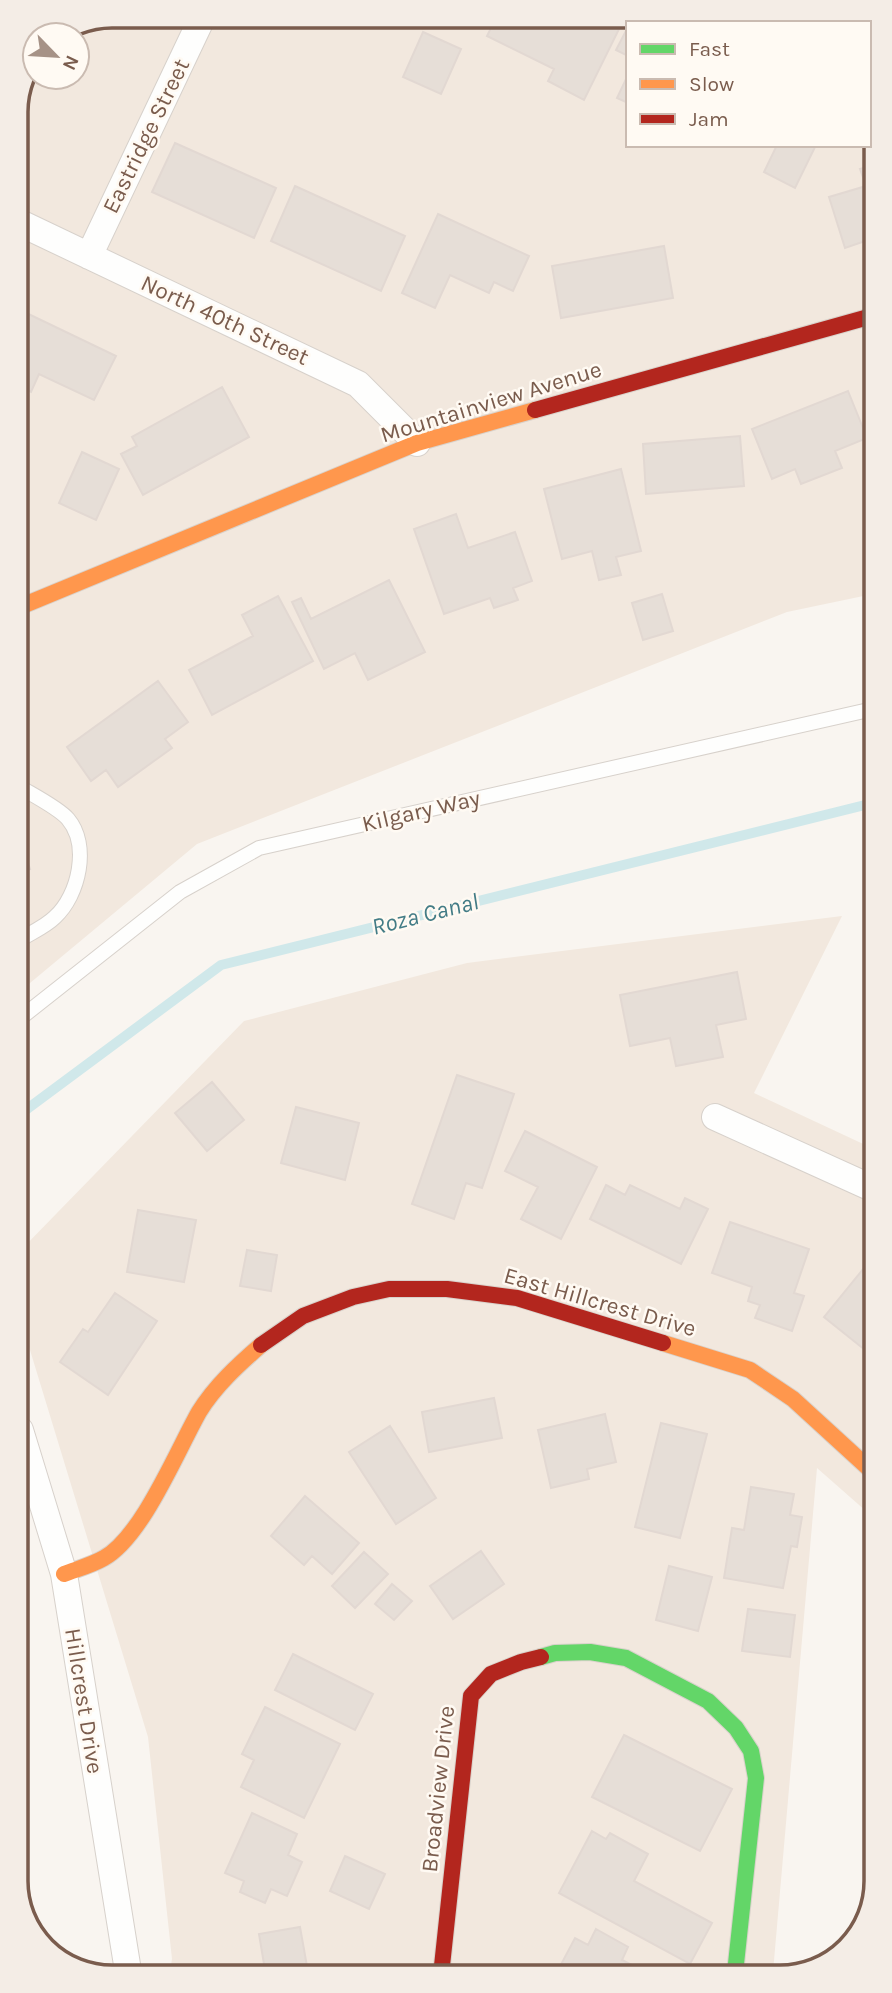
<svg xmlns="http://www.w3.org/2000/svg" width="892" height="1993" viewBox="0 0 892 1993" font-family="Karla,sans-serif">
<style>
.residential{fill:#f2e8de}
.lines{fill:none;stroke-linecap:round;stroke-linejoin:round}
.stream{stroke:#d0e8ea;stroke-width:10}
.building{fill:#e6ded7;stroke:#e2d8d2;stroke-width:2}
.lane-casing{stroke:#d7d1cb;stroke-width:16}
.street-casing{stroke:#d7d1cb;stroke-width:28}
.fast-casing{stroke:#d9d2cb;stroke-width:18}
.slow-casing{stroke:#d9d2cb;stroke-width:18}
.jam-casing{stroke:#d9d2cb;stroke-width:18}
.lane{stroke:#fefefd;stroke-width:14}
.street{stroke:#fefefd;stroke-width:26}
.fast{stroke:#63d668;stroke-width:16}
.slow{stroke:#ff974d;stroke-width:16}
.jam{stroke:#b3261e;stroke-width:16}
.labels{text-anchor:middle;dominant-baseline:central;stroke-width:5;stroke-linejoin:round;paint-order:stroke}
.street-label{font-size:23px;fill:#7a5c4d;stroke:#fffaf3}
.water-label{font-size:24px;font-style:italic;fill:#437c86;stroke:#fffaf3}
.rim{fill:none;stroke:#7a5c4d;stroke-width:3.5}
</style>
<rect width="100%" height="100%" fill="#f9f5f0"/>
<path class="residential" d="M112 16H787L805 23H628V145H869V78L871 80 873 594 787 612 197 844 18 993 16 106 35 64V77H77V35H65Z
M842 916 754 1093 874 1149 875 1519 817 1468 773 1972 169 1977 172 1959 148 1737 19 1314V1252L244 1021 467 963Z"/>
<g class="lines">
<path class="stream" d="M19 1115 221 965 873 803"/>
</g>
<path class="building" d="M497 16H571L575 18 576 16H608L622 23 584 100 548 81 554 69 487 36Z
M628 27V56L616 50Z
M423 32 461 49 441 94 403 77Z
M628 75V103L617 98Z
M175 143 276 188 254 238 152 192Z
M777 145H816L795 188 764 172Z
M871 166V239L845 248 829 197 866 186 860 169Z
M295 186 405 236 381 291 271 241Z
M438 214 529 256 513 291 494 282 489 293 450 275 435 308 402 293Z
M664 246 673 298 561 318 552 266Z
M18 309 116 356 94 400 39 374 31 392 17 385Z
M222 387 249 437 143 495 121 454 137 446 132 437Z
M848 391 867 438 835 451 842 468 801 484 795 469 772 479 752 429Z
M740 436 744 486 646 494 643 444Z
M82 452 119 469 96 520 59 503Z
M621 469 641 551 616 557 621 575 599 580 592 551 562 559 544 489Z
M456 514 468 548 515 532 532 581 513 588 518 600 494 608 490 598 444 614 414 529Z
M389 580 425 652 368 680 355 653 324 669 292 602 301 598 311 619Z
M662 594 673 631 643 640 632 603Z
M278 596 313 661 212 715 189 670 253 636 242 615Z
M158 681 188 722 165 739 172 748 118 787 106 770 91 781 67 747Z
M18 833 30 869 18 873Z
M18 896 29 926 18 929Z
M737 972 746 1019 716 1025 723 1057 676 1066 670 1038 630 1046 620 995Z
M457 1075 514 1094 482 1188 466 1183 454 1219 412 1204Z
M212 1082 244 1120 207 1151 175 1113Z
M296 1107 359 1123 345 1180 281 1163Z
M525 1131 597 1167 561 1239 521 1219 538 1187 505 1171Z
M606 1185 625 1195 630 1185 680 1209 685 1198 708 1209 681 1264 590 1219Z
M138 1210 196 1220 184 1282 127 1272Z
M730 1222 809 1249 794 1293 804 1296 792 1331 755 1318 760 1305 748 1301 752 1287 712 1273Z
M247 1250 277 1255 271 1291 240 1286Z
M864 1268 874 1276 875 1282 869 1289 875 1293V1358L824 1317Z
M115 1293 157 1321 108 1395 60 1362 83 1329 88 1332Z
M494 1398 502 1438 429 1452 422 1412Z
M605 1414 616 1462 587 1469 589 1479 551 1488 538 1430Z
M661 1423 707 1434 680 1538 635 1527Z
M390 1426 436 1498 396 1524 349 1452Z
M751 1487 794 1494 790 1515 802 1517 797 1547 791 1546 783 1588 724 1578 732 1528 744 1530Z
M305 1496 359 1543 332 1574 312 1556 304 1565 271 1536Z
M481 1551 504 1584 453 1619 430 1586Z
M364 1552 388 1574 355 1608 332 1586Z
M669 1566 712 1577 698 1631 656 1620Z
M392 1584 412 1601 394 1620 375 1604Z
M748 1609 795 1615 790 1657 742 1651Z
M293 1654 373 1694 355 1730 275 1690Z
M265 1707 340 1744 304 1818 241 1787 254 1760 242 1754Z
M624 1735 732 1789 700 1851 592 1797Z
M252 1813 297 1834 288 1855 302 1862 287 1896 271 1889 265 1903 240 1892 244 1881 225 1873Z
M592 1831 606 1839 610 1833 648 1854 634 1881 712 1923 690 1964 559 1893Z
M345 1856 385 1874 369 1909 330 1891Z
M300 1927 308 1972 330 1968 332 1975 266 1976 259 1934Z
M596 1929 628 1947 622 1960 647 1973 556 1974 575 1938 588 1945Z"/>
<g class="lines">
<defs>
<path id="lane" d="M18 786C31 794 59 808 68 819 90 845 79 895 55 917 45 927 30 933 18 941
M18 1020 180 892 259 848 873 709"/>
<path id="street" d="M768 16 783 23
M16 221 358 384 417 443
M89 256 203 16
M715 1117 874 1189
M20 1430 64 1574 129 1977"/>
<path id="fast" d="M541 1657 555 1653 590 1652 626 1658 708 1701 736 1728 751 1751 756 1778 735 1973"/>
<path id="slow" d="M17 608 417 443 535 410
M663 1343 750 1370 793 1399 875 1474
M64 1574C77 1569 92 1565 104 1558 142 1537 177 1451 199 1412 215 1386 238 1365 261 1345"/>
<path id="jam" d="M535 410 872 316
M261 1345 303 1316 353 1297 389 1289H447L517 1298 663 1343
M441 1975 471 1696 491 1674 521 1662 541 1657"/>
</defs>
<use href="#lane" class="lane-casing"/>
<use href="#street" class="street-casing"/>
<use href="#fast" class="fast-casing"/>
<use href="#slow" class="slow-casing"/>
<use href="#jam" class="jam-casing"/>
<use href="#lane" class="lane"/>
<use href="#street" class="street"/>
<use href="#fast" class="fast"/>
<use href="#slow" class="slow"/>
<use href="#jam" class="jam"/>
</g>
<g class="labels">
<g class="street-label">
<text transform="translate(146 136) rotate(-64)">Eastridge Street</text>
<text transform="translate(225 320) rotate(25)">North 40th Street</text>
<text transform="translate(491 402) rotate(-17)">Mountainview Avenue</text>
<text transform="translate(421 811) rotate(-13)">Kilgary Way</text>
<text transform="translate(600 1302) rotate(16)">East Hillcrest Drive</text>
<text transform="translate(84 1701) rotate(81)">Hillcrest Drive</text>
<text transform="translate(438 1789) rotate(-84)">Broadview Drive</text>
</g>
<g class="water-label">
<text transform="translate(425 914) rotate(-14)">Roza Canal</text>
</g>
</g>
<path d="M0 0H892V1993H0ZM112 28H780A84 84 0 0 1 864 112V1881A84 84 0 0 1 780 1965H112A84 84 0 0 1 28 1881V112A84 84 0 0 1 112 28Z" fill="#f4ede6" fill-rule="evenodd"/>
<path class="rim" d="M112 28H780A84 84 0 0 1 864 112V1881A84 84 0 0 1 780 1965H112A84 84 0 0 1 28 1881V112A84 84 0 0 1 112 28Z"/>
<rect x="626" y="21" width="245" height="126" fill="#fffaf3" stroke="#cabbb1" stroke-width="2"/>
<rect x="640" y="44" width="35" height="10" fill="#63d668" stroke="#cabbb1" stroke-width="2"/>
<text x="689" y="56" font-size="21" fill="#7a5c4d">Fast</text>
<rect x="640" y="79" width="35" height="10" fill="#ff974d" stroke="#cabbb1" stroke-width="2"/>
<text x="689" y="91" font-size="21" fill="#7a5c4d">Slow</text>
<rect x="640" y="114" width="35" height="10" fill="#b3261e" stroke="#cabbb1" stroke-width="2"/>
<text x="689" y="126" font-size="21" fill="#7a5c4d">Jam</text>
<g transform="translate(56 56) rotate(115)"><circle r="33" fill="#fffaf3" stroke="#cabbb1" stroke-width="2"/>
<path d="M0-5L12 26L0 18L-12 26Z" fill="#a69286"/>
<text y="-10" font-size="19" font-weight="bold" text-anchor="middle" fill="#7a5c4d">N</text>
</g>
</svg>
